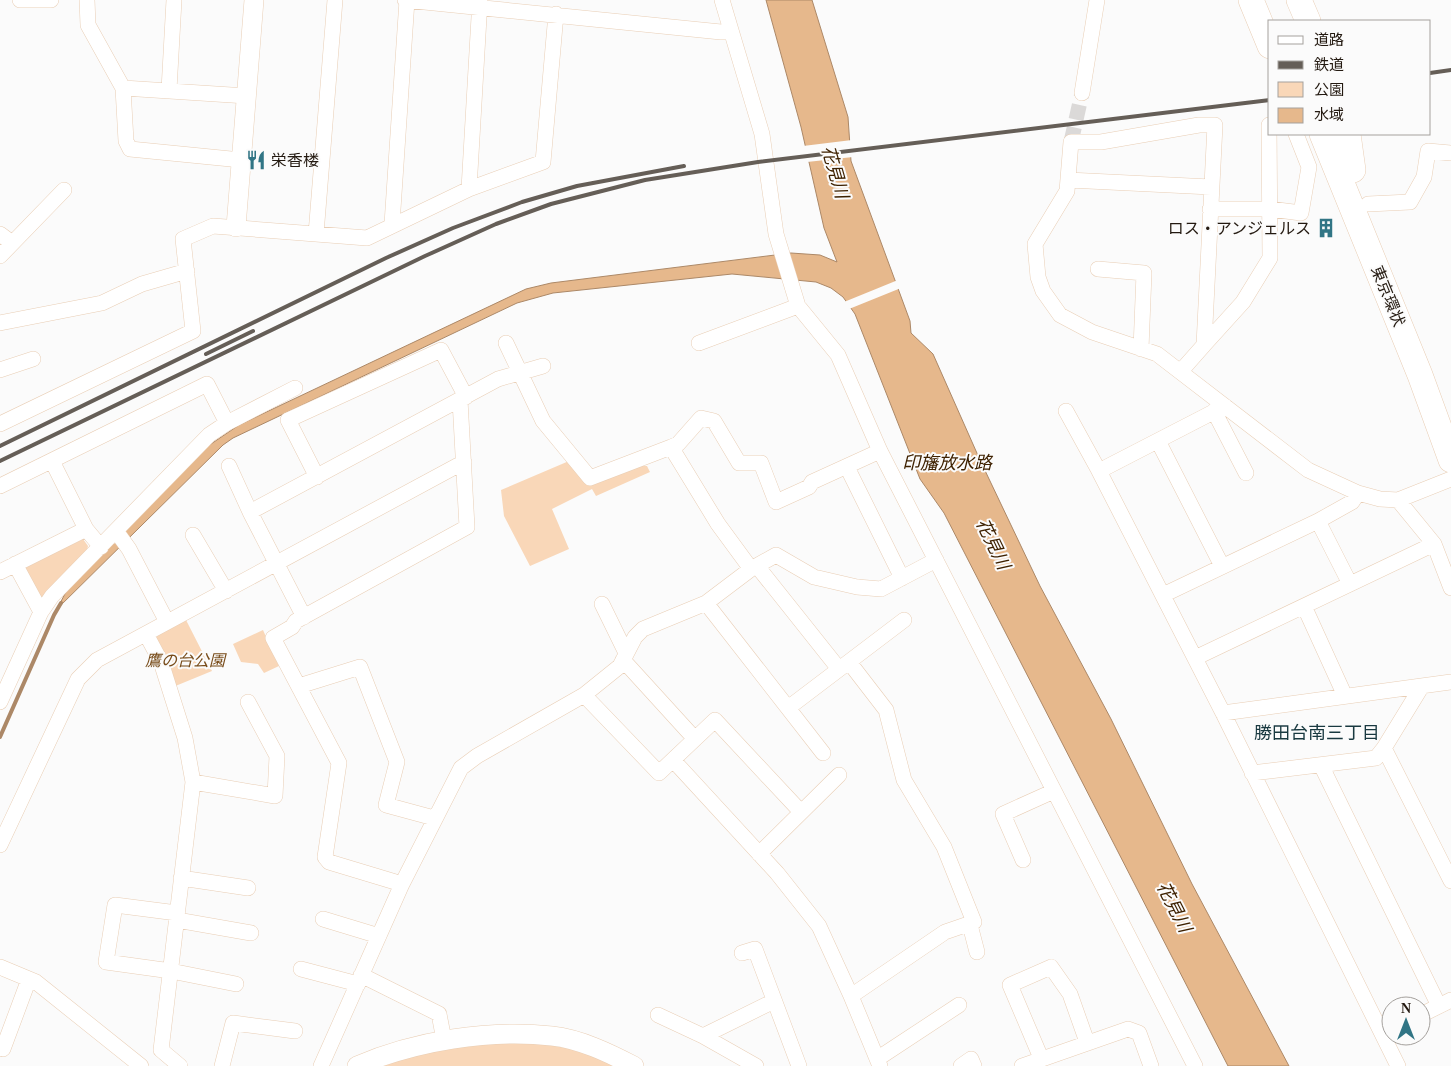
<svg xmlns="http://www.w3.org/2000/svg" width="1451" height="1066" viewBox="0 0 1451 1066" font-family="'Times New Roman','Noto Sans JP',serif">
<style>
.green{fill:#f9d7b8}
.water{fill:#e6b88c;stroke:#ac8867}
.pier{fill:#fbfbfb}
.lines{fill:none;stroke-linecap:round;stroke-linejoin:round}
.stream{stroke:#ac8867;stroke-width:4}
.minor-tunnel{stroke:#dbd9d8;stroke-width:15;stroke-dasharray:15 8;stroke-linecap:butt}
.minor-casing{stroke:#e9ceb5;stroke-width:16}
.tertiary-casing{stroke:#e9ceb5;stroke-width:20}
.trunk-casing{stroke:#e9ceb5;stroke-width:26}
.minor{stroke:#fff;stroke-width:15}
.tertiary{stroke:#fff;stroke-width:19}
.trunk{stroke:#fff;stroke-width:25}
.rail{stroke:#655e57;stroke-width:4}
.labels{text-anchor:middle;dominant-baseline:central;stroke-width:4;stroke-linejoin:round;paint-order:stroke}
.poi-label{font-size:16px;fill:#231910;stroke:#fbfbfb;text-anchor:start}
.street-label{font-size:16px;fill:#231910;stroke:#fbfbfb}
.park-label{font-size:16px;font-style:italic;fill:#784c1a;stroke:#fbfbfb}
.water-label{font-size:18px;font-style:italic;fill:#3e2100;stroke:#fbfbfb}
.neighbourhood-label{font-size:18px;fill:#193940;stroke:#fbfbfb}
</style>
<rect width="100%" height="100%" fill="#fbfbfb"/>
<path class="green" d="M569 461 590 484 633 466H647L650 472 596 496 592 489 552 509 569 549 530 566 504 516 501 490Z
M83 539 88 546 87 550 47 594 38 600 22 568Z
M186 620 212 671 173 687 154 641 158 635Z
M263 630 279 666 264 673 258 664 241 662 233 644Z
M513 1042C550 1043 582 1049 616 1066H379L436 1048Z"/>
<path class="water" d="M766 0H812L848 117 851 161 910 321 911 333 933 354 980 460 1040 586 1111 719 1192 884 1289 1066H1228L944 513 920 479 855 314 843 297 831 288 816 282 732 274 553 293 517 303 233 438 223 445 57 609 67 590 208 446 239 425 526 289 551 283 791 253 820 255 837 262 824 228 801 127Z"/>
<path class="pier" d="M852 140 853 157 807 162 803 146Z
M898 280 901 288 849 309 844 302Z"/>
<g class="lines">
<path class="stream" d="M0 737 54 615 61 603"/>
<path class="minor-tunnel" d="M1071 142 1082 93"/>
<defs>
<path id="minor" d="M20 0H51
M87 0 88 25 123 88 126 141 130 149 241 160
M405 0 721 32 731 31
M722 0 762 134 776 234 798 306 838 355 880 451 1195 1066
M123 88 247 96
M169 90 174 0
M1082 93 1097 0
M1068 180 1211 187
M469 189 480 0
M1368 204 1410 202 1424 177 1428 151 1451 153
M1210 209H1270L1301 213 1309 167 1296 134
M392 224 407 0
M0 234 12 243
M316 234 335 0
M0 256 64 190
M1098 269 1144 273 1141 349
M0 323 102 303 142 284 187 271
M506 343 543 421 590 478 671 447 718 524 751 569 776 555 814 577 857 587 881 589 936 560
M699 343 798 306
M1204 345 1243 302 1270 258 1269 125
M0 370 33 359
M1181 371 1204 345 1215 125H1199L1101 142H1071L1067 191 1035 244 1038 277 1043 291 1060 315 1092 332 1157 354 1308 470 1358 493 1380 499 1398 500 1451 479
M1225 406 1099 471 1223 713 1398 1066
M1066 411 1099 471
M1214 411 1246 473
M0 424 193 331 183 239 213 226 367 238 469 189 543 162 556 14
M1158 441 1222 566
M671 447 678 444 701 418 714 421 739 463H761L776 502 809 487 812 482 880 451
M52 461 86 529 101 547
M229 466 250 512 304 617
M847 467 902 578
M317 477 288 420 441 350 466 397
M0 486 207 384 227 423
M1398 500 1434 544 1451 588
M250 512 498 379 543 366
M1318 521 1350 584
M116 531 129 549 167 622
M193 535 226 591
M15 564 41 612
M757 566 839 669
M0 572 86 529
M1163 595 1318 521 1352 502 1358 493
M706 603 823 753
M602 604 626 653
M1304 606 1345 696
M146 634 161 662 185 738 193 782 161 1050 180 1066
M1195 658 1434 544
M623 660 695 739
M849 662 886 710 904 780 944 847 974 922 945 932 851 996
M299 686 360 667 397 762 386 805 434 818
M1422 686 1384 748 1451 881
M584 695 659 773 715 720 801 812
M0 702 41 612 52 596 209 435 227 423 295 388
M788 708 904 620
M1223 713 1451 682
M673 760 777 873 819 926 851 996 880 1066
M1321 765 1439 1006
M1252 773 1376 758 1384 748
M193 782 275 796 277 756 248 702
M0 845 78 679 97 660 464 462
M759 854 839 775
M1023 860 1003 814 1054 791
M181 878 248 888
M402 884 329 862 325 857 339 763 273 638 292 627 296 621 467 527 460 400
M177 913 115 905 106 962 171 971 236 984
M323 919 379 936
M177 920 251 933
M970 925 977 952
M742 953 755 949 799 1066
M0 967 36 982 141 1066
M301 969 358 984
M361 975 439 1014 444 1040
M658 1015 703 1036 756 1066
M1421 1015 1451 1000
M703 1036 774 1001
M3 1049 29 979
M1041 1058 1010 985 1051 967 1070 994 1087 1042
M877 1059 959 1005
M222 1066 233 1023 295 1031
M321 1066 402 884 461 768 477 756 584 695 620 666 635 637 643 629 706 603 751 569
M961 1066 971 1059 974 1066
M1022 1066 1128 1029 1139 1033 1151 1066"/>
<path id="tertiary" d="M236 227 254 0
M357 1066C415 1041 489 1029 552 1036 580 1039 609 1053 634 1066"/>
<path id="trunk" d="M1251 0 1270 46
M1299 0 1308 21
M1322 134 1420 375 1451 460
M1348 134 1353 170"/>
</defs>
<use href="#minor" class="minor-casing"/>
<use href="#tertiary" class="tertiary-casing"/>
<use href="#trunk" class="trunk-casing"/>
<use href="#minor" class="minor"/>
<use href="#tertiary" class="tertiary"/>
<use href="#trunk" class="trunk"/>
<path class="rail" d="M1430 73 1451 70
M206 354 253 331
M0 446 386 258 453 228 522 202 577 186 684 166
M0 461 425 256 496 224 551 204 645 180 758 162 1270 100"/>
</g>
<defs>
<symbol id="restaurant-bare" viewBox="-9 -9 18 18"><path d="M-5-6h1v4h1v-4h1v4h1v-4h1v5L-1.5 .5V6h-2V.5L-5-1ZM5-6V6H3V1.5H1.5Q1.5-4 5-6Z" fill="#317585" stroke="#fbfbfb" stroke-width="2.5" paint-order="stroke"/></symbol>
<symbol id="building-bare" viewBox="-9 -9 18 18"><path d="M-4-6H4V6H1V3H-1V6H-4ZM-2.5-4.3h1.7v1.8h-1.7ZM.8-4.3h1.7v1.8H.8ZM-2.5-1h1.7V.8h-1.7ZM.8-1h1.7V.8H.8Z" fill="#317585" stroke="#fbfbfb" stroke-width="2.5" paint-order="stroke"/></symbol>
</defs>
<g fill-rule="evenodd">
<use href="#restaurant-bare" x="242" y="146" width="28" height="28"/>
<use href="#building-bare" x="1312" y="214" width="28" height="28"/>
</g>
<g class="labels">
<g class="poi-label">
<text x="271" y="160">栄香楼</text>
<text x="1311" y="228" text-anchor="end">ロス・アンジェルス</text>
</g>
<g class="street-label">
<text transform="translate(1388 296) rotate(68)">東京環状</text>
</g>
<g class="park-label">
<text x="185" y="660">鷹の台公園</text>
</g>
<g class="water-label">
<text transform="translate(835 172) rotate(74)">花見川</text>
<text x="947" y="463">印旛放水路</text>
<text transform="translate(993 544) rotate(64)">花見川</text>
<text transform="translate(1174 907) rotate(63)">花見川</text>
</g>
<g class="neighbourhood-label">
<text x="1317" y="733">勝田台南三丁目</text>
</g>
</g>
<rect x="1268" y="20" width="162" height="115" fill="#fbfbfb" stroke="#a5a19d"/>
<rect x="1278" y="36" width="25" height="8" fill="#ffffff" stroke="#a5a19d"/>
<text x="1314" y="45" font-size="15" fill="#231910">道路</text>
<rect x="1278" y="61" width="25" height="8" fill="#655e57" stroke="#a5a19d"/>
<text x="1314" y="70" font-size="15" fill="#231910">鉄道</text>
<rect x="1278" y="82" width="25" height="15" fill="#f9d7b8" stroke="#a5a19d"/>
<text x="1314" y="95" font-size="15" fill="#231910">公園</text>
<rect x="1278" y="108" width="25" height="15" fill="#e6b88c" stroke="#a5a19d"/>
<text x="1314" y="120" font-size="15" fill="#231910">水域</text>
<g transform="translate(1406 1021)"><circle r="24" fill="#fbfbfb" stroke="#a5a19d"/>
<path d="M0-4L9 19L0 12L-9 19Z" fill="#317585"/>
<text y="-8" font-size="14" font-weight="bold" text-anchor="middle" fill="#231910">N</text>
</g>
</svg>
